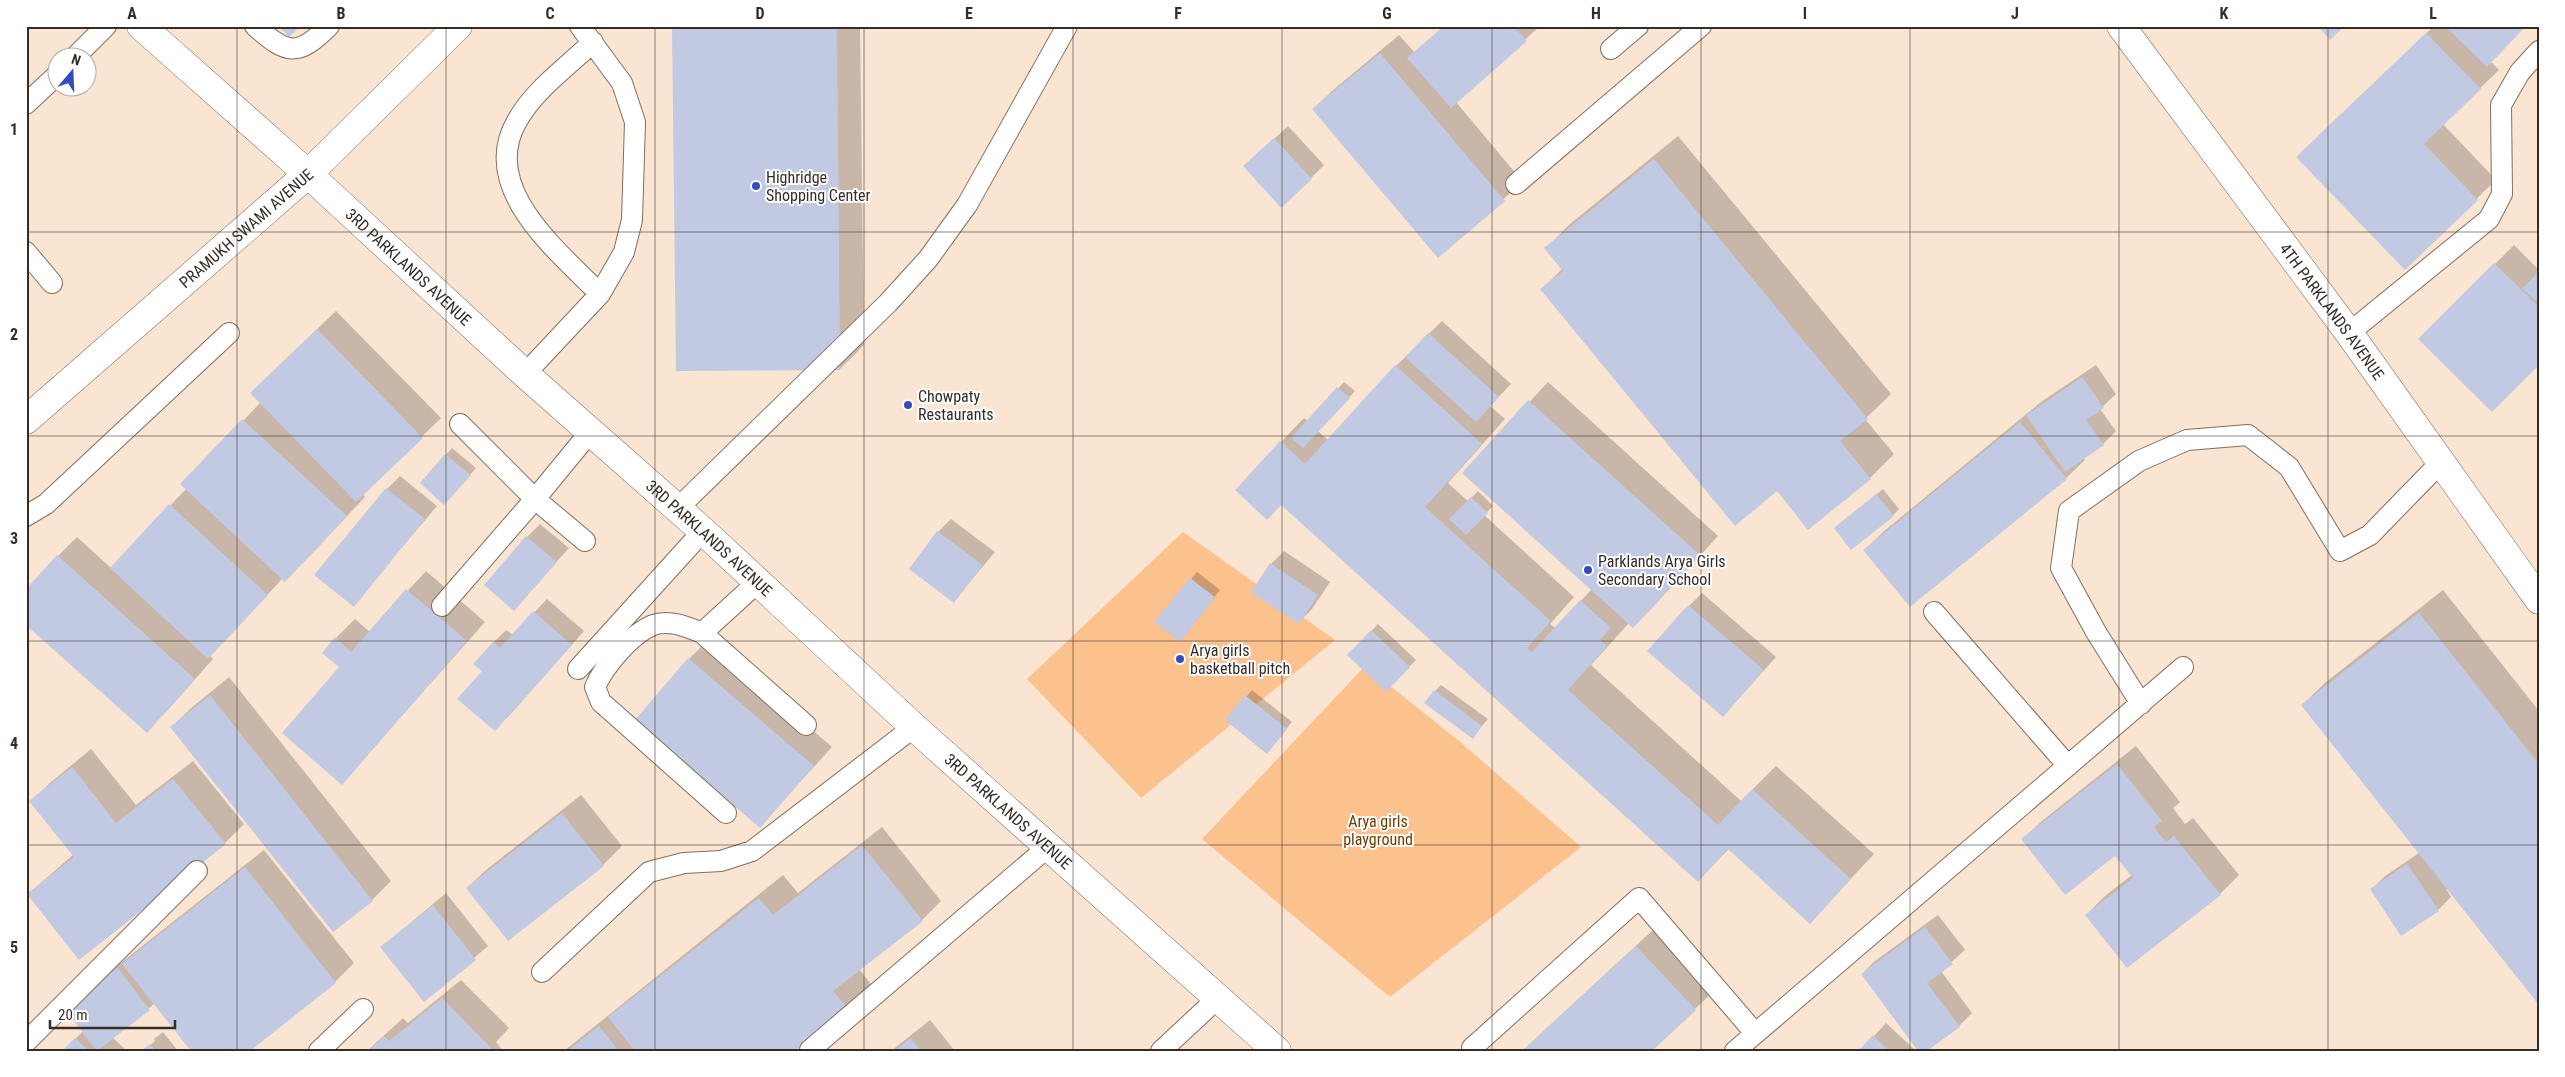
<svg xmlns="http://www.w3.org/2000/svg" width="2565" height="1077" viewBox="0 0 2565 1077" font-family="'Roboto Condensed',sans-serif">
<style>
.green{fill:#fbc28e}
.shadow{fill:#0003}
.building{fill:#c1cae2}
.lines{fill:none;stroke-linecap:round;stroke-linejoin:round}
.lane-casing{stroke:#826f5f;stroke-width:22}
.street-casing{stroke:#826f5f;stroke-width:29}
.lane{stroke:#fff;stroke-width:20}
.street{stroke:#fff;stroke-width:28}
.grid{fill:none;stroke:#342c25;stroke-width:1;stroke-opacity:0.55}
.poi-dot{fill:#364cbe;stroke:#fff;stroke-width:2}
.labels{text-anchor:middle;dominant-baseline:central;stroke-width:4;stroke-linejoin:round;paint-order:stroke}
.poi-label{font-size:16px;fill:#342c25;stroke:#fff;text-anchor:start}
.street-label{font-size:16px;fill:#342c25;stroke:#fff}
.park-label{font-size:16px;fill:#6d3d01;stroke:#fff}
.neatline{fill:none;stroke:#342c25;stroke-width:2}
.grid-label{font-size:16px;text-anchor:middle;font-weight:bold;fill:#342c25}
</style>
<rect width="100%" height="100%" fill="#fae4d2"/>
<path class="green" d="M1183 532 1335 640 1141 798 1027 679Z
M1365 666 1459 741 1581 847 1390 997 1202 839Z"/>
<path class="shadow" d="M673 26H860L864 345 840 369Z
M1444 26 1539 27 1456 102 1523 182 1438 256 1314 109 1332 91 1399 35 1415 53Z
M2434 26H2525L2491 62 2499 70 2443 124 2496 180 2405 268 2316 138Z
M1288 126 1324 165 1311 178 1258 154Z
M1678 136 1891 394 1865 419 1894 454 1870 478 1808 528 1777 490 1542 289 1563 268 1546 248 1570 224Z
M2514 245 2539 270V364L2420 339Z
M336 311 441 418 363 494 365 497 304 562 283 578 210 656 213 659 166 712 58 556 77 537 111 568 187 488 182 484 261 402 270 374Z
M1442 321 1511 384 1490 406 1505 419 1448 483 1468 501 1478 491 1493 506 1484 515 1574 597 1550 624 1555 628 1592 589 1463 473 1548 382 1718 536 1652 608 1633 627 1629 623 1591 665 1741 801 1776 766 1874 854 1810 922 1729 849 1698 880 1281 442 1304 418 1308 421 1344 382 1355 391 1318 431 1328 440 1396 366Z
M2096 365 2116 394 2100 409 2116 431 2103 444 2083 458 2085 460 2066 478 1865 550 1883 532 2041 402Z
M452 448 476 468 451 497 421 483Z
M400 476 437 506 353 605 387 489Z
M1883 489 1899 509 1893 515 1842 522Z
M951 519 995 552 953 602 938 532Z
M540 524 569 548 514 609 527 537Z
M1284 551 1330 582 1312 609 1299 622 1271 564Z
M426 571 485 622 342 783 340 667 336 638 355 619 370 632Z
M1197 572 1220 590 1186 634 1156 622Z
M2443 590 2539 711V1003L2448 888 2446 889 2451 897 2438 910 2372 889 2385 876 2419 853 2302 705 2326 682Z
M1702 593 1776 657 1723 716 1689 606Z
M547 599 584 631 508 717 484 671 493 643 506 630 513 635Z
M1378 624 1416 660 1386 690 1349 655Z
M708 640 832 747 760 826 689 659Z
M229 677 391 881 372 900 333 930 172 727 190 709Z
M1441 685 1488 719 1472 737 1435 691Z
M1252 690 1292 722 1267 753 1227 720Z
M2136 746 2180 802 2173 808 2185 824 2193 818 2239 875 2220 894 2086 915 2105 896 2132 875 2116 854 2023 839 2042 821Z
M91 749 136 805 193 761 244 824 225 843 28 894 74 854 31 801 50 783Z
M581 795 622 846 603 865 467 888 486 870Z
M882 827 941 901 922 920 859 969 871 984 847 1008 793 1051H564L783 875 798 893Z
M264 850 354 963 335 982 248 1051 155 1003 113 1038 127 1051H64L83 1031 79 996Z
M446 893 488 946 424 1000 382 947Z
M1938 915 1965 950 1941 971 1972 1013 1959 1026 1862 974 1875 961Z
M1655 928 1714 991 1650 1051H1522Z
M461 980 509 1028 496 1042 503 1051H367L403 1018 408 1023Z
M930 1020 955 1051H891Z
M1886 1023 1916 1051H1860Z
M163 1032 178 1051H143L155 1041 154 1039Z"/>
<path class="building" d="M279 26H301L289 37Z
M672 26H837L840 370 676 371Z
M1444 26H1513L1527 41 1451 108 1407 58Z
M2318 26H2345L2330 40Z
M2445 26H2526L2487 67Z
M2426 33 2481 89 2424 144 2478 200 2405 270 2296 157Z
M1380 53 1505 201 1438 258 1312 109Z
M1274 138 1312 179 1281 208 1243 166Z
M1654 159 1868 419 1840 441 1871 479 1808 530 1777 491 1735 526 1540 289 1563 271 1544 248Z
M2494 263 2539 307V365L2492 412 2418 339Z
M2539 271V303L2522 289Z
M317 329 423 438 356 502 250 393Z
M1428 333 1499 397 1476 422 1405 357Z
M1395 365 1482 444 1425 507 1551 621 1527 648 1532 652 1580 600 1611 628 1600 640 1607 646 1568 690 1718 825 1752 789 1851 879 1810 924 1728 849 1698 882 1281 505 1267 520 1235 490 1280 441 1305 464Z
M2082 377 2104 408 2086 420 2104 445 2065 472 2026 415Z
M1337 387 1350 398 1303 448 1291 438Z
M1528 400 1700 555 1633 628 1462 473Z
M242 419 347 516 285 582 180 484Z
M2020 422 2067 479 1910 607 1863 550Z
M445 454 471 475 444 505 420 483Z
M386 488 425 519 354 607 314 575Z
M1876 494 1894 516 1851 550 1834 528Z
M1471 497 1488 513 1466 535 1449 519Z
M169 504 268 595 208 659 110 568Z
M937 531 983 565 954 603 909 569Z
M526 536 557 562 514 611 484 585Z
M57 555 195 679 147 733 26 625V589Z
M1270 563 1318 595 1299 624 1251 592Z
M1190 578 1215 597 1180 642 1154 622Z
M406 589 467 641 342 785 282 733 339 667 322 653 335 637 351 652Z
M1688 605 1764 670 1723 717 1647 651Z
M533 611 572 645 495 731 457 699 482 671 473 664 493 642 500 648Z
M2419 613 2539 764V1005L2301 705Z
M1371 630 1410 667 1386 692 1347 655Z
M688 658 814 766 760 828 635 720Z
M1434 690 1482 726 1473 739 1424 703Z
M210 695 373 901 333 932 170 727Z
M1245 695 1287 729 1267 754 1225 720Z
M2117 764 2162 821 2154 827 2166 842 2174 836 2221 895 2127 968 2085 915 2133 878 2115 856 2065 895 2021 839Z
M72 767 116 823 173 779 226 844 79 960 27 894 74 857 29 801Z
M562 813 604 866 508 941 466 888Z
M862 845 923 921 833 991 848 1009 795 1051H635L608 1017 759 898 773 915Z
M2407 864 2439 911 2401 936 2370 889Z
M245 867 336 983 250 1051H191L122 964Z
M433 905 476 960 424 1002 380 947Z
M1925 927 1953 964 1927 983 1960 1027 1927 1051H1918L1861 974Z
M1636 946 1696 1010 1652 1051H1522Z
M117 967 150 1010 97 1051 64 1008Z
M442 998 491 1048 488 1051H368L384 1036 389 1041Z
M599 1026 619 1051H567Z
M1873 1035 1889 1051H1858Z
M75 1038 89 1051H62Z
M911 1038 921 1051H894Z
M150 1044 155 1051H141Z"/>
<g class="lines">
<defs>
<path id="lane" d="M255 26C287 55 298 57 329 26
M593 42C568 66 534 90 517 121 478 188 558 251 600 294
M1611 49 1638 26
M74 58 106 26
M26 104 58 74
M1516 184 1701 26
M26 252 52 283
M2349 333 2489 219 2502 194 2501 105 2520 72 2539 51
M525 374 600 294 624 252 632 220 635 122 622 83 580 26
M677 509 888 303 928 259 967 205 1067 26
M26 516 46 504 229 333
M585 541 535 499 590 432
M758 582 702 633 806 725
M442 606 535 499 460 424
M1934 612 2068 766
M702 633C688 627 669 619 653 625 631 634 604 666 595 687L601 702 726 813
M578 669 703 531
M2141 704 2096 632 2061 568 2069 511 2139 461 2187 440 2248 435 2289 467 2340 551 2370 535 2441 462
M542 972 649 872 684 863 721 861 752 851 914 727
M26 1042 197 871
M1472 1048 1639 898 1755 1033
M810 1050 1048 847
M319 1051 363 1009
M1161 1051 1219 997
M1735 1051 2183 667"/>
<g id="street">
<path id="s1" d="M141 26 308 174 525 374 703 531 914 727 1277 1051"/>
<path id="s2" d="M2121 26 2349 333 2539 600"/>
<path id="s3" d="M26 420 308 174 458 26"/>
</g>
</defs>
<use href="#lane" class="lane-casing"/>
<use href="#street" class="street-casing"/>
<use href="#lane" class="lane"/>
<use href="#street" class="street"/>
</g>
<path class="grid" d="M237 26V1051M446 26V1051M655 26V1051M864 26V1051M1073 26V1051M1282 26V1051M1492 26V1051M1701 26V1051M1910 26V1051M2119 26V1051M2328 26V1051M26 232H2539M26 436H2539M26 641H2539M26 845H2539"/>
<g class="poi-dot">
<circle cx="756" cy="186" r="5"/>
<circle cx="908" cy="405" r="5"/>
<circle cx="1588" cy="570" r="5"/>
<circle cx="1180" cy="659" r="5"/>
</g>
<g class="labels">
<g class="poi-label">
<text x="766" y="177">Highridge<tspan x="766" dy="18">Shopping Center</tspan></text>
<text x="918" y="396">Chowpaty<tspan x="918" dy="18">Restaurants</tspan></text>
<text x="1598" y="561">Parklands Arya Girls<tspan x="1598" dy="18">Secondary School</tspan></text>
<text x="1190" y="650">Arya girls<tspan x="1190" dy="18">basketball pitch</tspan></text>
</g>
<g class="street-label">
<text stroke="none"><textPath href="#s3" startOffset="292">PRAMUKH SWAMI AVENUE</textPath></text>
<text stroke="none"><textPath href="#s1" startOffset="360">3RD PARKLANDS AVENUE</textPath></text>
<text stroke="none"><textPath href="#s2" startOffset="355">4TH PARKLANDS AVENUE</textPath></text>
<text stroke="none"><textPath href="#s1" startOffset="765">3RD PARKLANDS AVENUE</textPath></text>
<text stroke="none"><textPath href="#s1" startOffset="1170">3RD PARKLANDS AVENUE</textPath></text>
</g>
<g class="park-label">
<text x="1378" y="821">Arya girls<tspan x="1378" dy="18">playground</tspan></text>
</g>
</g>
<rect width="2565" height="1077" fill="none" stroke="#ffffff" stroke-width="55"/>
<g transform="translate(72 72) rotate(19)"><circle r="24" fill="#ffffff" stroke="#aeaba8"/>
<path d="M0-4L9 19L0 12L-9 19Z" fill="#364cbe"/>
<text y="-8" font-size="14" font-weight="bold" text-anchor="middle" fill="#342c25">N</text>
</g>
<path d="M50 1020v8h125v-8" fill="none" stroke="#342c25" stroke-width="2.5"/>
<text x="58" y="1020" font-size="15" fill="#342c25" stroke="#ffffff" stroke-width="4" paint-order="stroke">20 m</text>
<rect x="28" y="28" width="2510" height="1022" class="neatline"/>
<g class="grid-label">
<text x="132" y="19">A</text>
<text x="341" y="19">B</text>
<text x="550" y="19">C</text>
<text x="760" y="19">D</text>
<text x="969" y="19">E</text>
<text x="1178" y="19">F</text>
<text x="1387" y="19">G</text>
<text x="1596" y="19">H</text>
<text x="1805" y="19">I</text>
<text x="2015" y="19">J</text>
<text x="2224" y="19">K</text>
<text x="2433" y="19">L</text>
<text x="14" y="135">1</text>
<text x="14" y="340">2</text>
<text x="14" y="544">3</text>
<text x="14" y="749">4</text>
<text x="14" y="953">5</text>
</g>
</svg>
